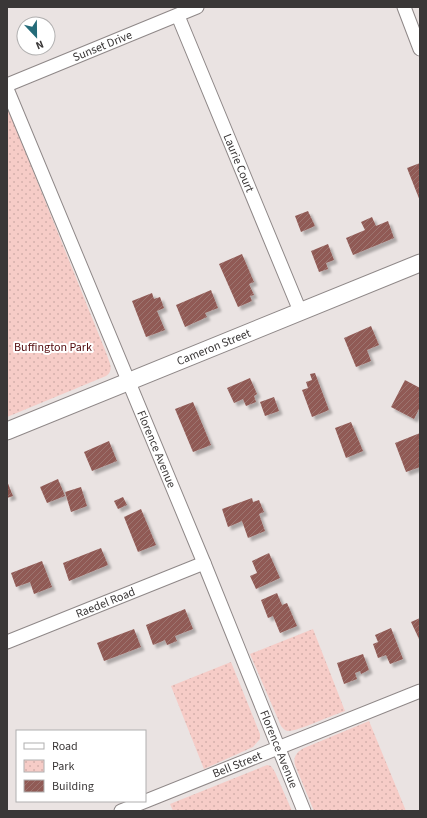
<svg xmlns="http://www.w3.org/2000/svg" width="427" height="818" viewBox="0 0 427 818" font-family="'Source Sans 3',sans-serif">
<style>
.park{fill:url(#park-dots)}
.building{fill:url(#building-hatch);filter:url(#shadow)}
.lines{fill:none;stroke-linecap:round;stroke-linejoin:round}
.minor-casing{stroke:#8f8888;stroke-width:15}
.major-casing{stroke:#8f8888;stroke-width:19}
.minor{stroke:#fff;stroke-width:13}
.major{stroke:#fff;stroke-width:17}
.labels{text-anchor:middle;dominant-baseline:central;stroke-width:4;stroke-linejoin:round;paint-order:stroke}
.street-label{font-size:12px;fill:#3a3737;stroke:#fff}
.park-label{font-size:12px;fill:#520a0d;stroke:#fff}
</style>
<defs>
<pattern id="park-dots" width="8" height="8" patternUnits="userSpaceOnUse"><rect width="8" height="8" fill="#f6ccc7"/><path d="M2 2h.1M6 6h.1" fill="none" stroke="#d4b0ac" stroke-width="1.8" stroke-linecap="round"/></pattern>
<pattern id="building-hatch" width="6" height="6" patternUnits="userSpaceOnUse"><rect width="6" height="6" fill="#905a55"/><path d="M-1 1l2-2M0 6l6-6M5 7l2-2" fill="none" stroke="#9d7470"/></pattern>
<filter id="shadow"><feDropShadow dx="3.5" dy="3.5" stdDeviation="1" flood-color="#0004"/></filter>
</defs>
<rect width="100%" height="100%" fill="#eae3e2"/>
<path class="park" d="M7 106 107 355C110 364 114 370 106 376L7 417Z
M313 629 345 711C335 714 296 732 288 731 285 731 283 728 281 726L250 654Z
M231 662 260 734V739L253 747 204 769 171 686Z
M369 721 406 811H314L295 765C293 756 297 752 304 748Z
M267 765 271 766 275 772 292 811H173L170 804Z"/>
<path class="building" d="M420 163V201L407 168Z
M308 211 315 226 301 232 295 216Z
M372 217 376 226 388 221 394 238 353 255 346 238 365 230 361 222Z
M328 244 334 260 326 263 328 269 319 272 311 251Z
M242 254 254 282 249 284 254 295 250 296 252 301 238 307 219 264Z
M211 290 218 308 205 313 207 317 185 327 176 305Z
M152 293 154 299 160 297 164 308 157 311 165 330 146 337 132 301Z
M371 326 379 345 367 350 371 361 356 367 344 338Z
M315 373 329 410 312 417 302 390 308 388 306 382 312 380 310 374Z
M250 378 257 394 254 396 256 402 246 406 243 399 234 403 227 388Z
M405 380 420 388V407L414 419 391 407Z
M274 397 279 411 265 416 260 402Z
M193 402 211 445 193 452 175 409Z
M351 422 363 451 346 458 335 428Z
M420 433V467L406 472 395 443Z
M109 441 117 461 92 471 84 452Z
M58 479 65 496 47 503 40 487Z
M7 481 13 496 7 498Z
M81 487 87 506 71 512 65 492Z
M123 497 127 505 118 509 114 501Z
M252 498 253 502 259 500 264 512 259 514 265 531 248 538 242 521 228 527 222 509Z
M141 509 156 545 138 552 124 517Z
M101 548 108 565 69 581 63 563Z
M269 553 280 578 256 589 250 576 257 573 252 561Z
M42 561 52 587 34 594 30 582 16 587 11 573Z
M277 593 282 605 287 603 297 626 280 633 273 616 268 618 261 600Z
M185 609 193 629 175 636 177 641 167 645 165 640 153 645 146 625Z
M420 618V639H419L411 622Z
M391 628 403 659 390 664 386 655 378 658 373 644 378 642 375 635Z
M134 629 141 647 104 661 97 643Z
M363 654 369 670 361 674 360 671 355 673 357 679 344 684 337 663Z"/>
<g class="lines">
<defs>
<g id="minor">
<path d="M404 7 420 49"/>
<path id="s1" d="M178 16 300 311"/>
<path id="s2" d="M7 85 197 7"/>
<path id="s3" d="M7 89 204 563 304 811"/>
<path id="s4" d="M7 642 204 563"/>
<path id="s5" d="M121 811 420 691"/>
</g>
<g id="major">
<path id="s6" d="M7 431 420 263"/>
</g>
</defs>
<use href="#minor" class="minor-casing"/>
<use href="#major" class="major-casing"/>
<use href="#minor" class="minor"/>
<use href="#major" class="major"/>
</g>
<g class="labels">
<g class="street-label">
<text stroke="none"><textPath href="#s2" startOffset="103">Sunset Drive</textPath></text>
<text stroke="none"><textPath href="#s1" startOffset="159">Laurie Court</textPath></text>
<text stroke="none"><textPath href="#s6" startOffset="223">Cameron Street</textPath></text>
<text stroke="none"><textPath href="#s3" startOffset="390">Florence Avenue</textPath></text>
<text stroke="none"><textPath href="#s4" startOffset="106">Raedel Road</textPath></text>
<text stroke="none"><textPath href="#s3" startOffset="714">Florence Avenue</textPath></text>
<text stroke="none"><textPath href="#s5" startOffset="125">Bell Street</textPath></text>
</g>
<g class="park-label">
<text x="53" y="347">Buffington Park</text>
</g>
</g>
<rect width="427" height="818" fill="none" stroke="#3a3737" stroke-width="16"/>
<rect x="16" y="730" width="130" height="72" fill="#ffffff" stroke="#b0afaf"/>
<rect x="24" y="743" width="20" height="6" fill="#ffffff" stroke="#b0afaf"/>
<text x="52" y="750" font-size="12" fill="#3a3737">Road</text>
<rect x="24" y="760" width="20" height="12" fill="url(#park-dots)" stroke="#b0afaf"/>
<text x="52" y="770" font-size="12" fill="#3a3737">Park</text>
<rect x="24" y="780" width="20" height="12" fill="url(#building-hatch)" stroke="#b0afaf"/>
<text x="52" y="790" font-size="12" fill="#3a3737">Building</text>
<g transform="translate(36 36) rotate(158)"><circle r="19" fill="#ffffff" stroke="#b0afaf"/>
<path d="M0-3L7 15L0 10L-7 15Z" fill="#246b79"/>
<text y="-6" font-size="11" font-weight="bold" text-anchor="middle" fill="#3a3737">N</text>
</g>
</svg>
